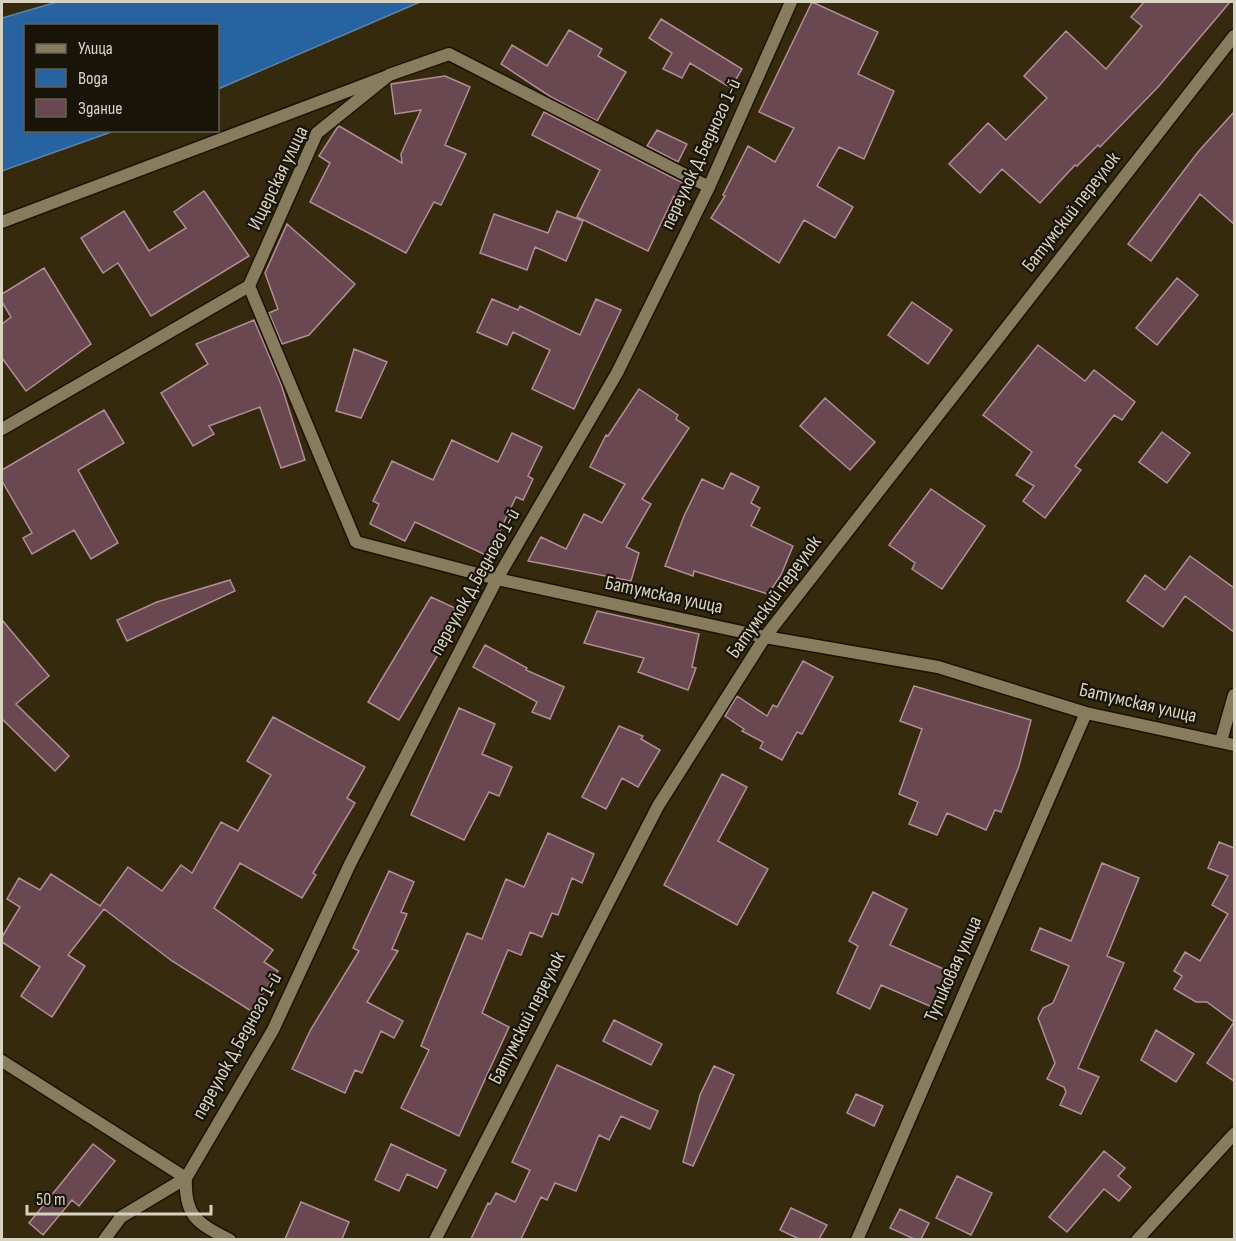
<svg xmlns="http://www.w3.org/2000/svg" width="1236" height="1241" viewBox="0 0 1236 1241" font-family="'Sofia Sans Condensed',sans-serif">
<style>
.water{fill:#2763a0;stroke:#5c84aa;stroke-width:1.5}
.building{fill:#694852;stroke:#b28d98;stroke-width:1.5}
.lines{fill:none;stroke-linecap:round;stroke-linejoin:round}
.service-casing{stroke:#1c1300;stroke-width:15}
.minor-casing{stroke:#1c1300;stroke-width:15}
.tertiary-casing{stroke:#1c1300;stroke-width:15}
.service{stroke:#877c5d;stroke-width:12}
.minor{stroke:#877c5d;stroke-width:12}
.tertiary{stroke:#877c5d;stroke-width:12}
.labels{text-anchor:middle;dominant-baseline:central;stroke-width:4.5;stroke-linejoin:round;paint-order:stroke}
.street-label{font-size:20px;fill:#d8d2c1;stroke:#181408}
</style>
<rect width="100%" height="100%" fill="#352a0d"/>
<path class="water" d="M57 2H420L218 89V26H26V130L114 131 2 171V18Z"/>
<path class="building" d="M812 2 878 32 858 74 894 91 864 159 839 147 817 186 853 207 835 238 804 220 779 263 711 218 725 196 723 195 748 146 775 162 794 128 759 112Z
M1144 2H1230L1158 87 1100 147 1098 145 1077 166 1075 165 1040 203 1002 169 980 193 949 164 988 123 1006 140 1047 98 1024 76 1066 31 1106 69 1142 26 1131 17Z
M661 19 742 69 731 88 690 63 682 78 663 69 672 53 649 38Z
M569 30 602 49 598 56 626 72 597 121 551 97 501 64 512 45 547 66Z
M445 76 470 87 445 145 466 154 441 205 434 202 406 253 310 202 330 163 319 156 337 128 339 126 402 163 401 154 421 110 395 114 391 84Z
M544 112 685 184 677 198 674 196 648 251 577 217 600 170 532 135Z
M1234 112V224L1200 194 1151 261 1128 244 1198 152Z
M657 130 687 144 678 162 647 146Z
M204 191 249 256 151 316 118 263 103 273 81 238 124 211 149 251 186 228 174 212Z
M557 211 583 221 566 261 535 247 527 270 480 253 494 214 548 233Z
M287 224 355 284 309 335 282 344 269 313 278 309 265 273Z
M44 268 91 344 26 391 2 358V324L11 317 2 302V294Z
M1177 278 1198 295 1157 345 1136 328Z
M492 299 518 310 520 306 580 335 596 299 621 310 574 409 532 389 550 350 513 332 507 345 477 332Z
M912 302 952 330 928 364 888 335Z
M254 320 281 384 305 460 281 468 260 407 209 426 214 434 193 446 161 393 208 364 196 344Z
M1038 345 1085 381 1094 370 1135 402 1122 420 1114 415 1075 466 1081 470 1045 518 1023 501 1034 486 1016 475 1032 452 983 415Z
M354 349 387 362 361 418 336 411Z
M639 389 678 415 676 419 689 428 642 499 651 504 626 547 639 553 631 581 528 561 541 537 566 549 584 514 602 523 625 484 590 467 606 435 608 436Z
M825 398 875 442 850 470 800 426Z
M104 410 124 443 78 470 118 543 91 559 74 530 32 554 23 538 32 533 2 481V470Z
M1162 432 1190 453 1167 483 1139 462Z
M512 433 542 447 528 476 533 479 523 500 516 497 488 556 415 522 405 541 370 524 379 504 373 501 392 461 433 480 452 440 498 462Z
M731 473 759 487 751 503 760 508 751 526 793 546 781 575 768 594 694 571 693 576 665 566 684 516 702 479 723 489Z
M931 489 985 526 942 589 912 569 915 563 889 545Z
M1190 556 1234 588V632L1185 596 1163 627 1127 601 1145 575 1165 590Z
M230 580 235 591 127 641 117 620 157 602Z
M431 597 455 608 434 650 439 653 399 720 368 702Z
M597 611 699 634 692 667 696 668 688 690 638 672 644 658 584 643Z
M2 620 49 676 16 704 69 756 55 771 2 719Z
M485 645 527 668 526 670 564 687 550 719 532 712 537 702 473 667Z
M803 661 833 677 802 734 797 732 782 760 760 748 763 742 742 731 744 729 725 716 737 696 767 716 773 705 777 707Z
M914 686 1031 720 1019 766 1001 812 995 810 986 830 947 813 937 835 909 824 918 802 899 794 922 729 900 721Z
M459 708 495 724 482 754 512 767 499 796 489 792 464 840 411 815Z
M273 717 365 767 347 798 355 803 313 873 316 875 302 898 240 863 214 908 273 950 264 962 278 971 251 1011 172 961 104 909 68 955 85 966 52 1017 21 996 40 967 2 942V937L20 907 7 899 19 878 40 890 51 874 100 906 128 867 162 891 181 865 192 873 221 822 238 831 271 775 247 761Z
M619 726 643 736 641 739 660 750 638 787 622 778 606 809 582 797Z
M722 774 747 787 718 841 768 869 737 925 664 885Z
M548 833 594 854 582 883 572 878 558 915 552 913 542 937 530 932 521 955 508 950 482 1013 509 1027 459 1136 401 1108 429 1050 421 1046 467 933 482 939 506 879 524 887Z
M1219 842 1234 848V1022L1207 1002H1196L1174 989 1182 976 1174 971 1185 952 1200 961 1228 914 1212 905 1228 876 1208 868Z
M1102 863 1139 878 1107 956 1124 963 1078 1068 1099 1077 1081 1114 1060 1105 1066 1092 1064 1087 1047 1079 1055 1063 1038 1018 1043 1008 1053 1003 1069 966 1031 950 1040 928 1071 941Z
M389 871 414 882 401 912 407 914 392 949 398 951 367 1002 403 1021 394 1038 381 1031 362 1073 355 1070 345 1093 292 1069 311 1029 359 951 353 948Z
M873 892 907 909 890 945 948 971 932 1007 881 985 870 1009 837 993 858 946 849 941Z
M614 1020 662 1044 651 1065 603 1041Z
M1234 1022V1081L1207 1063Z
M1156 1030 1194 1054 1176 1082 1141 1060Z
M557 1065 658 1111 650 1129 621 1116 609 1140 599 1135 576 1191 555 1183 547 1200 541 1197 521 1239H471L488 1203 490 1204 496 1193 515 1202 530 1170 512 1162Z
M714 1066 734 1075 693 1166 683 1162 700 1095Z
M856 1094 883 1106 874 1126 847 1113Z
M93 1144 115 1161 79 1206 72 1200 43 1235 29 1223Z
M391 1144 446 1170 437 1188 407 1174 399 1191 375 1180Z
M1104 1151 1125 1168 1118 1176 1131 1187 1119 1201 1104 1189 1067 1232 1049 1217Z
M957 1176 992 1193 971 1235 936 1218Z
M301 1202 349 1222 342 1239H285Z
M791 1208 827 1225 819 1239H799L780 1230Z
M900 1209 929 1223 921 1239H914L890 1228Z"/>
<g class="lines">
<defs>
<path id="service" d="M2 222 385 77"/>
<path id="minor" d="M249 286 356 542 497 579 765 637 938 667 1086 713 1234 745
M2 429 249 286 317 133 389 75 449 54 709 187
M1221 741 1234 695
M2 1061 186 1178C184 1216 197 1223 230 1240
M104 1240 121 1217 186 1178 273 1030 350 864 497 579 617 373 709 187 791 2
M435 1240 658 806 765 637 1234 36
M857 1240 1086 713"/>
<path id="tertiary" d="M1137 1240 1234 1134"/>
</defs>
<use href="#service" class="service-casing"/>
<use href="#minor" class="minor-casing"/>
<use href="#tertiary" class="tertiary-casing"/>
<use href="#service" class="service"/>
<use href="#minor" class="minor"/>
<use href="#tertiary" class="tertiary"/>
</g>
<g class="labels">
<g class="street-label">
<text transform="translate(701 154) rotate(-65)">переулок Д.Бедного 1-й</text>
<text transform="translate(278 178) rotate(-64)">Ищерская улица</text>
<text transform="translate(1071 212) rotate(-52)">Батумский переулок</text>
<text transform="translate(475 582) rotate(-61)">переулок Д.Бедного 1-й</text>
<text transform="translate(664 595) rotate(12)">Батумская улица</text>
<text transform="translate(774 597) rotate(-54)">Батумский переулок</text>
<text transform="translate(1138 703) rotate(13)">Батумская улица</text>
<text transform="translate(953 969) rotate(-66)">Тупиковая улица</text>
<text transform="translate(527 1018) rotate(-63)">Батумский переулок</text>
<text transform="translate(237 1046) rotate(-61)">переулок Д.Бедного 1-й</text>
</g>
</g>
<rect width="1236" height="1241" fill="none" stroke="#d8d2c1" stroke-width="6"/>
<rect x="24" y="24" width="195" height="108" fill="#181408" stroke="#656052" stroke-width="1.5"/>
<rect x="36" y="44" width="30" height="9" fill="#877c5d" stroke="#656052" stroke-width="1.5"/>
<text x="78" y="54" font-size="18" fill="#d8d2c1">Улица</text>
<rect x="36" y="69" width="30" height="18" fill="#2763a0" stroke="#656052" stroke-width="1.5"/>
<text x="78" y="84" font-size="18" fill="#d8d2c1">Вода</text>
<rect x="36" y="99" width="30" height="18" fill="#694852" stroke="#656052" stroke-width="1.5"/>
<text x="78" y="114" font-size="18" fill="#d8d2c1">Здание</text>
<path d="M27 1205v9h184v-9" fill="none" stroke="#d8d2c1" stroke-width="3"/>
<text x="36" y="1205" font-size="18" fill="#d8d2c1" stroke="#181408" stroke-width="4.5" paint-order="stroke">50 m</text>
</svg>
